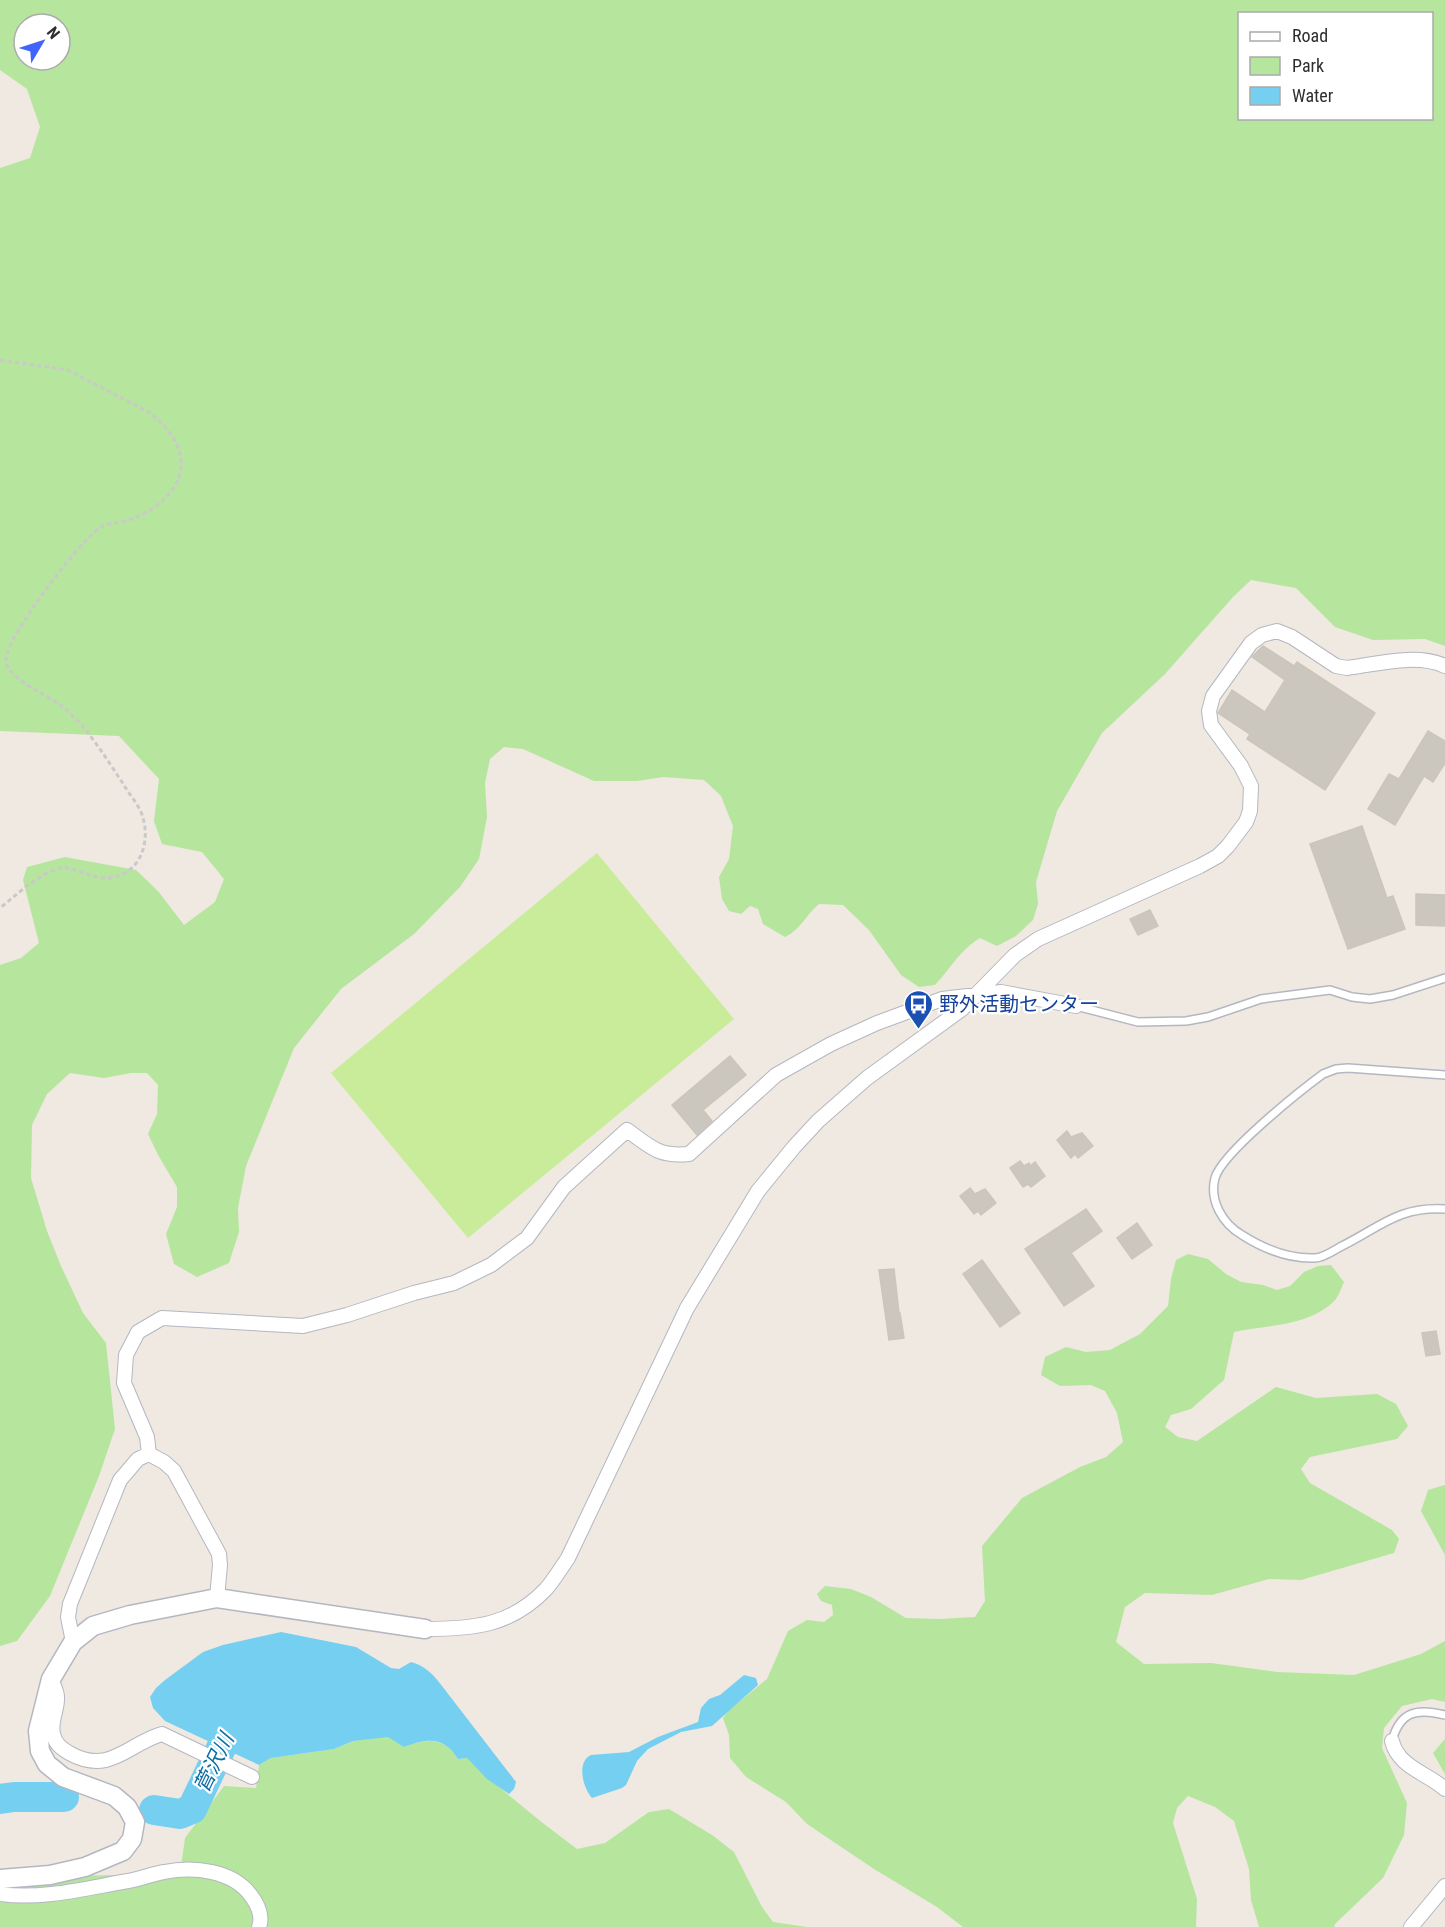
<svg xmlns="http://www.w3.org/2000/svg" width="1445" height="1927" viewBox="0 0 1445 1927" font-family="'Roboto Condensed','Noto Sans JP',sans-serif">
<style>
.green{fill:#b6e59e;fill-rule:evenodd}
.pitch{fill:#c9ec9a}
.water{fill:#75cff0}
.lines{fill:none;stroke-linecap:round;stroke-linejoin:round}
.river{stroke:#75cff0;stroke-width:30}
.building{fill:#cbc7bf;stroke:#cbc5ba;stroke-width:1.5}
.service-casing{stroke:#b4b7c1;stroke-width:10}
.minor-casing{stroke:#b4b7c1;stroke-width:16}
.tertiary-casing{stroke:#b4b7c1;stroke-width:21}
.path{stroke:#c9c9c9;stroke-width:3;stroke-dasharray:4.5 3;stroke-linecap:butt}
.service{stroke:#fff;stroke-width:7}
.minor{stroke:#fff;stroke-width:14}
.tertiary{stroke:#fff;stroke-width:18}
.labels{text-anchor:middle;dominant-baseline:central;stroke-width:4.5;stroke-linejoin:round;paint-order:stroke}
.transit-label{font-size:20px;fill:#164399;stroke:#fff;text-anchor:start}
.water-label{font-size:21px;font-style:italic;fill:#0d6fa3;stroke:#fff}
</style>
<rect width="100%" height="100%" fill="#efe9e1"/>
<path class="green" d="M0 0H1445V646L1425 639 1373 640 1335 627 1296 588 1251 580 1233 597 1165 674 1102 733 1057 811 1036 882 1038 904 1033 920 1016 936 997 946 980 938C959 951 951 968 935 985L919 987 901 975 869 930 843 905 819 904C806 915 800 930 785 937L763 924 758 909 750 906 741 914 729 911 722 899 719 877 729 859 733 826 721 796 704 780 663 777 637 781H594L523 749 504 747 490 759 485 783 487 817 479 859 460 887 414 934 341 989 294 1048 246 1166 238 1208 239 1232 229 1263 197 1277 174 1264 166 1234 177 1207V1187L158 1155 148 1134 157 1114 158 1085 147 1073H131L104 1078 70 1073 47 1094 32 1125 31 1178 47 1231 61 1266 83 1313 106 1343 115 1429 99 1476 50 1596 17 1641 0 1646V965L21 958 39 943 23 880 27 867 65 857 136 870 158 891 184 925 215 902 224 879 202 852 162 844 154 821 159 779 119 736 0 731V168L30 158 40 127 27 89 0 70ZM1240 14H1432V118H1240ZM24 24H60V60H24Z
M1188 1254 1208 1259 1226 1274 1241 1282 1263 1285 1277 1290 1290 1286 1304 1272 1318 1266 1331 1265 1344 1282C1342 1287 1339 1294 1336 1299 1312 1326 1267 1325 1234 1332L1224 1380 1191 1409 1171 1415 1165 1427 1178 1437 1197 1441 1276 1387 1316 1398 1377 1394 1396 1404 1408 1426 1397 1439 1310 1457 1301 1469 1310 1483 1392 1530 1399 1539 1394 1553 1301 1580 1269 1579 1212 1595 1145 1593 1125 1607 1116 1642 1144 1664 1211 1663 1277 1672 1354 1675 1421 1654 1445 1641V1702L1432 1699 1402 1706 1384 1728 1382 1748 1407 1803 1404 1835 1383 1878 1335 1924 1334 1927H1259L1251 1900 1249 1869 1234 1821 1215 1807 1188 1796 1177 1808 1173 1823 1197 1899 1196 1927H963L937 1907 874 1869 807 1824 786 1802 746 1777 730 1758 729 1735 723 1718 728 1711 767 1679 788 1631 807 1620 824 1622 833 1615 832 1605 821 1601 817 1594 825 1586 851 1589 871 1597 906 1618 940 1619 975 1617 985 1601 982 1546 1022 1498 1080 1467 1106 1457 1123 1442 1117 1413 1105 1391 1091 1385 1060 1386 1041 1375 1045 1357 1066 1347 1086 1352 1110 1350 1140 1334 1168 1306 1171 1279 1176 1260Z
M1445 1485V1555L1421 1511 1428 1490Z
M389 1736 404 1747C426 1738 445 1737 458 1759L467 1758C501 1790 539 1821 577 1849L605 1843 649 1812 669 1809 712 1835 734 1852 762 1907 773 1922 807 1927H0V1877L180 1874 185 1838 224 1786 256 1788 259 1765 271 1758 334 1749 353 1741Z
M1445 1739V1774L1433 1753Z"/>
<path class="pitch" d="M597 853 734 1019 468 1238 331 1073Z"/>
<path class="water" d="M281 1632 356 1647 391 1668 399 1669 411 1662C424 1665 434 1675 442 1686L516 1782 514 1789 509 1794 487 1779 467 1758 458 1759C444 1736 427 1738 404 1747L388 1737 353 1741 334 1749 271 1758 259 1765 165 1721 153 1708 150 1697 156 1688 165 1680 203 1652 223 1645Z
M744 1675 756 1678 758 1685 712 1726 681 1732 648 1749 637 1761 626 1785 622 1788 592 1798C583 1788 576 1762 591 1755L629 1752 658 1737 698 1722 701 1708 709 1699 720 1695Z"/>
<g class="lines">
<path class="river" d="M0 1799 14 1797H64
M154 1810 180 1814 192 1809 233 1723 245 1717"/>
</g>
<path class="building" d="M1263 646 1294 666 1297 662 1375 713 1325 790 1247 739 1250 734 1218 713 1232 690 1265 712 1285 680 1252 657Z
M1428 731 1445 741V763L1433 782 1424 776 1395 825 1368 809 1389 774 1399 779Z
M1362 826 1387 898 1393 896 1405 929 1348 949 1310 844Z
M1416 894 1445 895V926L1416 925Z
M1150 910 1158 926 1138 935 1130 919Z
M730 1056 746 1075 703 1110 712 1121 697 1135 672 1105Z
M1067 1131 1071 1137 1082 1133 1093 1146 1078 1158 1075 1154 1071 1158 1057 1140Z
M1020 1161 1024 1166 1029 1163 1030 1166 1035 1162 1045 1176 1031 1187 1028 1184 1023 1187 1010 1168Z
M970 1188 975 1194 985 1189 996 1203 981 1215 978 1211 974 1214 960 1196Z
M1086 1209 1102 1231 1071 1253 1094 1286 1064 1306 1025 1249Z
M1137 1223 1152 1245 1132 1259 1117 1238Z
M982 1260 1020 1313 1000 1327 963 1274Z
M894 1269 899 1313H900L904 1338 889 1340 879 1270Z
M1436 1331 1440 1354 1426 1356 1422 1333Z"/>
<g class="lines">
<defs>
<path id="service" d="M1076 1006 1138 1022 1186 1021 1208 1017 1261 999 1330 990 1352 997 1370 999 1393 995 1445 978
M1445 1075 1348 1068 1336 1069 1323 1074C1300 1091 1222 1153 1215 1178 1209 1201 1223 1224 1242 1235 1264 1249 1289 1259 1315 1258 1323 1258 1333 1251 1340 1247 1379 1228 1398 1206 1445 1209
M1392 1741C1400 1711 1417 1708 1445 1715"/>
<path id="minor" d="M149 1454 147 1437 124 1383 126 1355 138 1332 162 1318 303 1326 347 1315 414 1293 454 1283 491 1265 527 1238 564 1187 627 1130C651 1147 658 1157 689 1154L776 1075 831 1044 877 1023 942 999 1001 992 1076 1006
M149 1454 164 1462 174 1471 219 1554 220 1565 217 1598
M425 1629C473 1629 511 1626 546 1589 554 1580 561 1568 568 1558L687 1308 758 1191 794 1147 818 1121 867 1078 962 1009 1015 955 1038 939 1200 866 1218 856 1228 846 1246 822 1250 811 1251 786 1241 766 1211 725 1209 711 1213 696 1251 643 1262 635 1277 631 1292 637 1336 666 1347 668C1378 664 1416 653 1445 666
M73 1642 68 1617 70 1604 120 1480 138 1459 149 1454
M51 1679C53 1684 57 1691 57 1697 58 1709 50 1721 53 1734 55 1744 62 1749 71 1754 110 1775 129 1743 162 1734L252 1777
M1392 1741C1398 1767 1427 1773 1445 1789
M0 1894C42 1900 87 1888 128 1881 140 1879 152 1874 164 1872 193 1866 234 1870 252 1897 258 1905 263 1917 259 1927
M1411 1927 1445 1886"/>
<path id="tertiary" d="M0 1879 50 1875 85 1867 123 1851 132 1839 135 1822 127 1807 114 1796 63 1777 47 1764 40 1751 38 1731 51 1679 73 1642 93 1626 130 1615 217 1598 425 1629"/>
</defs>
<use href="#service" class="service-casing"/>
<use href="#minor" class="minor-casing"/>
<use href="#tertiary" class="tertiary-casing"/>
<path class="path" d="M0 360 68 370 150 413C199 452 188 496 132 519 122 523 110 522 101 527 81 539 7 636 6 659 5 678 44 693 59 704 86 724 105 757 124 785 129 794 137 803 141 812 152 839 142 875 108 878 95 879 78 870 64 867 39 873 20 892 0 908"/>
<use href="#service" class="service"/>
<use href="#minor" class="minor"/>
<use href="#tertiary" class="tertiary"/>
</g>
<defs>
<symbol id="bus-pin" viewBox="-11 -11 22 30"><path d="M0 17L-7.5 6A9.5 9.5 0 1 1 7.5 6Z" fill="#1a4fb4" stroke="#fff"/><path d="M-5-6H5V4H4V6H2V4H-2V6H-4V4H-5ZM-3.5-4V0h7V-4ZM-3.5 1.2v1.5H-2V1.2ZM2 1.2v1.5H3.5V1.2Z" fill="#fff"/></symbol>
</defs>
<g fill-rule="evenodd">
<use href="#bus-pin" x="902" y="988" width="33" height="45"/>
</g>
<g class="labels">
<g class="transit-label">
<text x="939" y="1004">野外活動センター</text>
</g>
<g class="water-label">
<text transform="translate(214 1763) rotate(-64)">菅沢川</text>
</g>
</g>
<rect x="1238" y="12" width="195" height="108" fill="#ffffff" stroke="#ababab" stroke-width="1.5"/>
<rect x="1250" y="32" width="30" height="9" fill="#ffffff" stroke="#ababab" stroke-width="1.5"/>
<text x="1292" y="42" font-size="18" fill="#2e2e2e">Road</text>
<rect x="1250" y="57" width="30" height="18" fill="#b6e59e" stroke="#ababab" stroke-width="1.5"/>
<text x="1292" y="72" font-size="18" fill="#2e2e2e">Park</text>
<rect x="1250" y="87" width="30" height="18" fill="#75cff0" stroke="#ababab" stroke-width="1.5"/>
<text x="1292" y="102" font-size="18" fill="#2e2e2e">Water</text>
<g transform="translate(42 42) rotate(51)"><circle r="28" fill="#ffffff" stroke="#ababab" stroke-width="1.5"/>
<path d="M0-4.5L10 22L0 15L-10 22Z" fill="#4264fb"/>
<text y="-9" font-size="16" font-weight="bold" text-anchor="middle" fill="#2e2e2e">N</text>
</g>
</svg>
